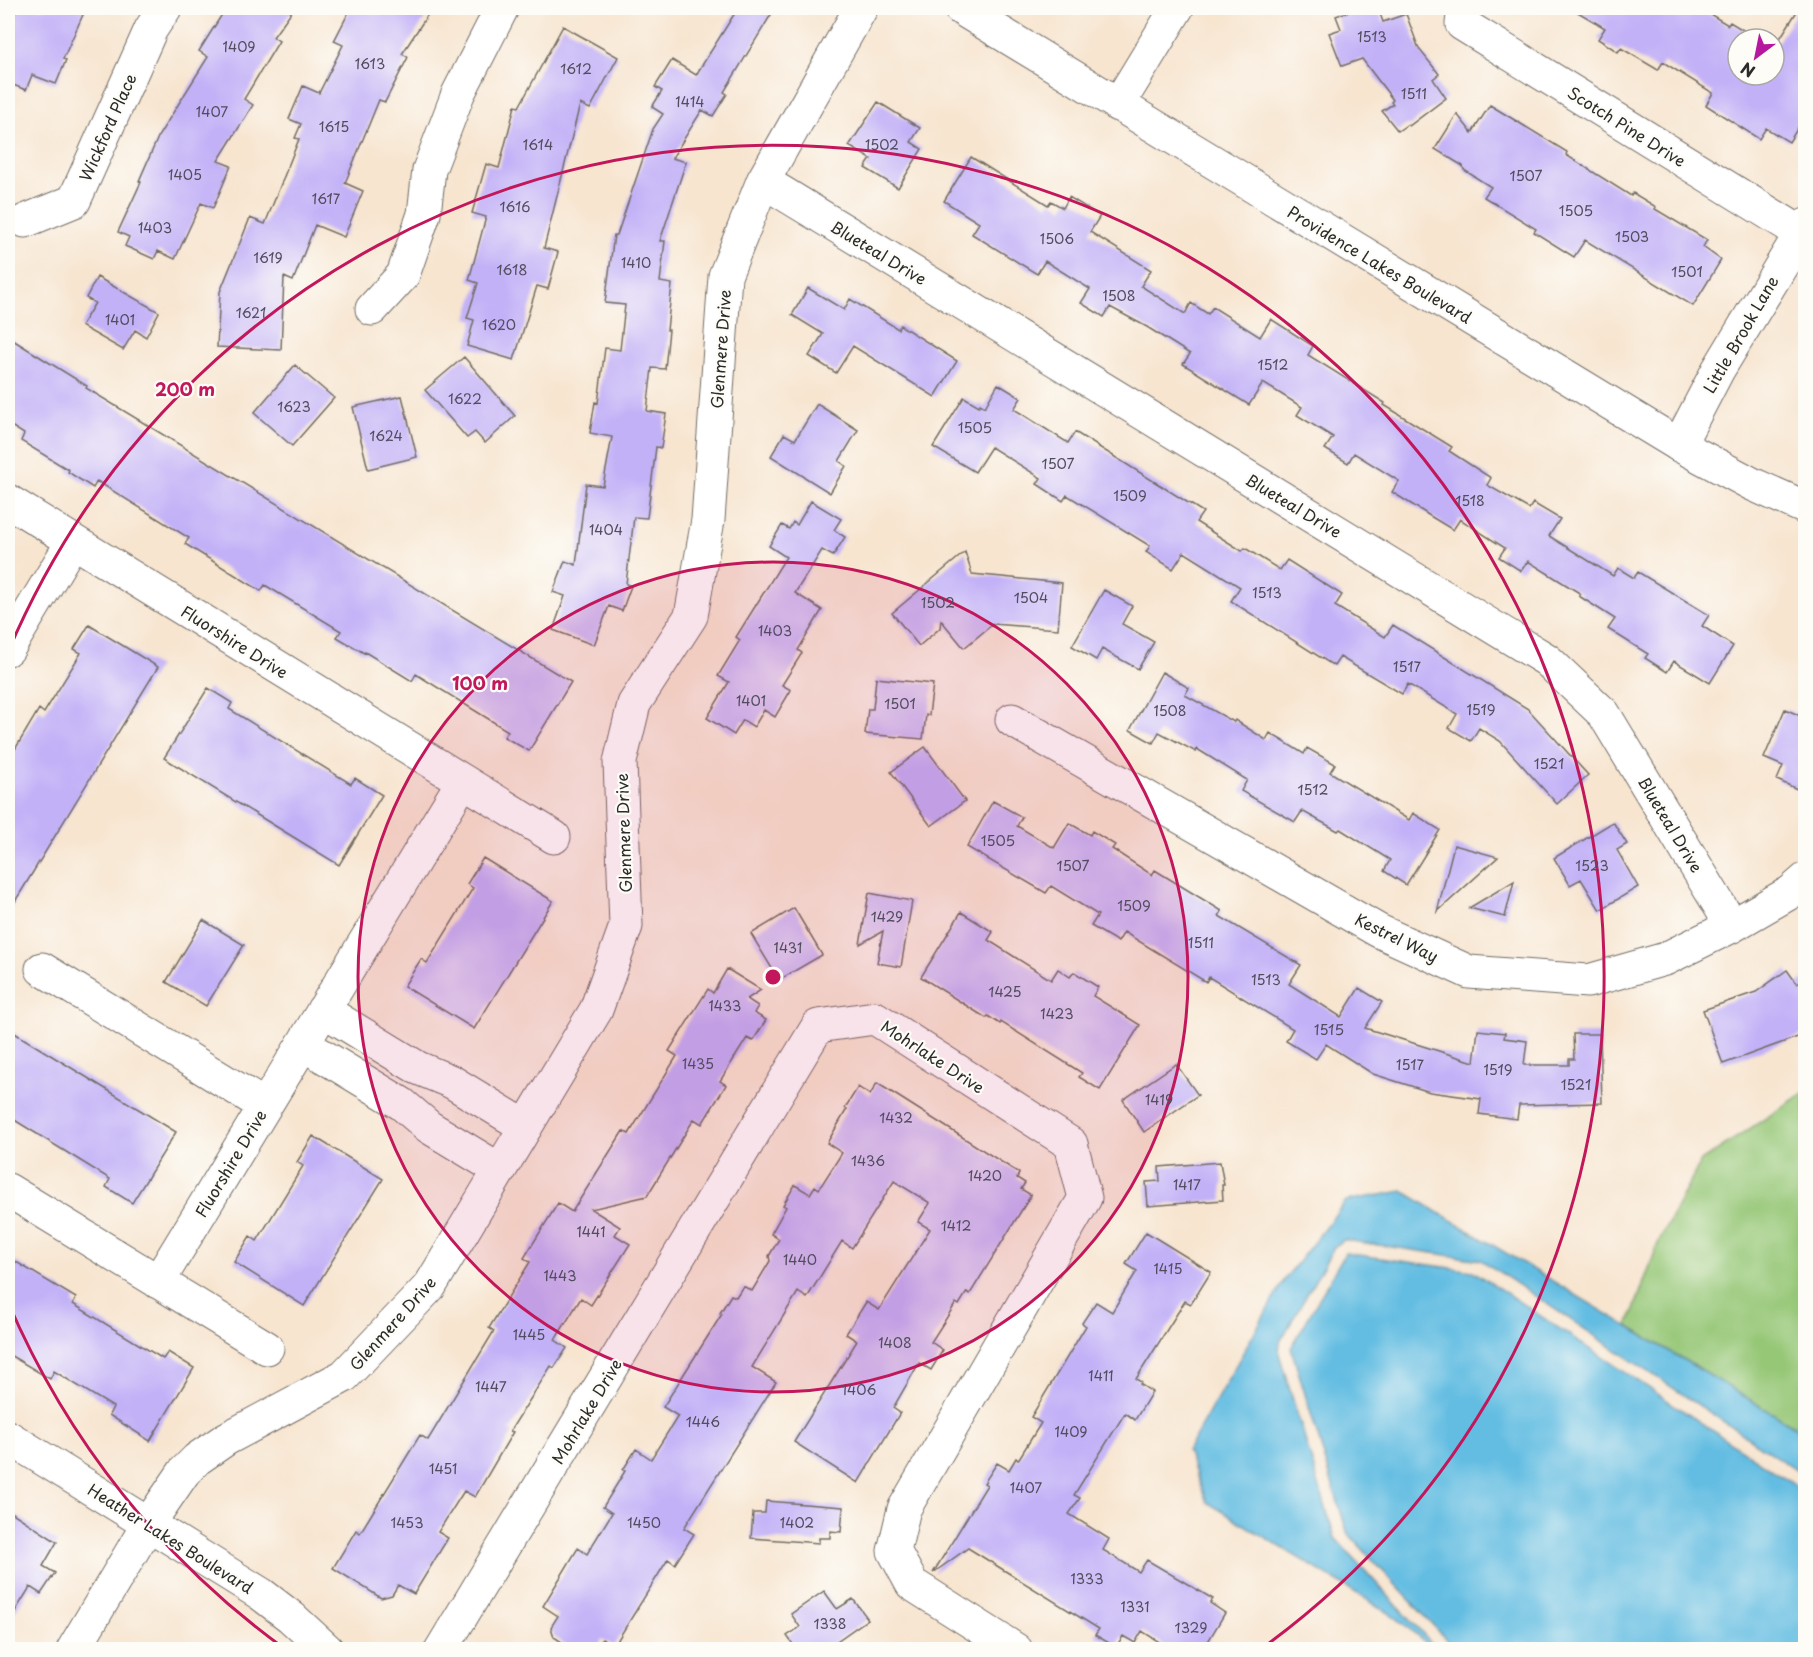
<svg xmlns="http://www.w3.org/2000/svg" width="1813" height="1657" viewBox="0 0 1813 1657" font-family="'Playpen Sans',sans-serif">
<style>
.green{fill:#96c777;stroke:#607951;stroke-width:1.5}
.water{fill:#64bde2;stroke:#487486;stroke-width:1.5}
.building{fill:#c2b1f7}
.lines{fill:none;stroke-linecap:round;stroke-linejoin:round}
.minor-casing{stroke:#726c65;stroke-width:35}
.tertiary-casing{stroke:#726c65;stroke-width:35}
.minor{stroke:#fff;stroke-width:33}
.tertiary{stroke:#fff;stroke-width:33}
.ring{fill:none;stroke:#c2185b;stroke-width:3}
.labels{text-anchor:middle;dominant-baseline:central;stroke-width:4.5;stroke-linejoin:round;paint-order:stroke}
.number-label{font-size:14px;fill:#514c5e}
.street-label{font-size:16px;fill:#2b2b2b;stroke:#fdfcf7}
.centre{fill:#c2185b;stroke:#fdfcf7;stroke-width:3}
.ring-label{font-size:18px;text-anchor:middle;font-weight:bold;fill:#c2185b;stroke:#fdfcf7;stroke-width:4.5;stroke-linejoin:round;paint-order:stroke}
</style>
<rect width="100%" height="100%" fill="#fdfcf7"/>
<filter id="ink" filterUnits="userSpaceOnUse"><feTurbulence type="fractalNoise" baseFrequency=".0167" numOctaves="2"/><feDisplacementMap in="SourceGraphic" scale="12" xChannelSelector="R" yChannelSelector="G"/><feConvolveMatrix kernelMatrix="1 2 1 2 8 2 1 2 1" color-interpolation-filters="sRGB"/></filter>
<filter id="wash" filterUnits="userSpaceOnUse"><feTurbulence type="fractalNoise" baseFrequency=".008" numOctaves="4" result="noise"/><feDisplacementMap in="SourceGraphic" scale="24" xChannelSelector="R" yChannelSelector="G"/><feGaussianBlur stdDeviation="1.35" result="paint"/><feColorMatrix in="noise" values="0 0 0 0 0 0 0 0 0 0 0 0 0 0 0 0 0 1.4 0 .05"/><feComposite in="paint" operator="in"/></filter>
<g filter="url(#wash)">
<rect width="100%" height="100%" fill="#f7e5d0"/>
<path class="green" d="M1805 1092V1433L1628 1326 1659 1241 1701 1161Z"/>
<path class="water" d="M1403 1191 1805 1433V1476L1481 1260 1344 1240 1334 1247 1280 1342 1279 1354 1335 1538 1437 1649H1433L1394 1616 1207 1502 1187 1451 1285 1279 1346 1201Z
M1345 1253 1473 1271 1805 1492V1649H1455L1347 1532 1291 1348Z"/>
<g id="blocks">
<path class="building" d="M17 8H86L63 59 66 60 56 84 32 75 26 90 8 83V28Z
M226 8H294L273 37 279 41 244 99 253 105 218 161 231 166 213 208 201 203 175 259 158 251 154 259 125 246 129 237 118 232 141 182 139 181 159 135 208 57 199 51Z
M351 8H432L402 54 408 57 385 102 379 100 345 183 363 191 344 237 315 225 293 281 284 277 281 350 217 347 220 292 250 218 265 224 299 139 295 138 301 124 289 119 303 86 319 93 343 45 334 41Z
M738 8H775L724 92 727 94 713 116 702 110 672 158 686 162 660 241H665L660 282 672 284 667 330H669L665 369 652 368 647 411 666 414 661 448 656 447 647 518 634 517 626 584 631 586 622 611 609 606 594 645 553 630 565 596 553 592 565 561 576 565 586 484 603 486 612 437 590 433 595 402 598 403 605 348 620 350 625 305 605 303 614 235H617L653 129 663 114 652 107 662 91 655 87 672 60 696 75Z
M1358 8H1378L1383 22 1406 14 1419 49 1439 74 1433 79 1446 98 1409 126 1408 124 1398 131 1382 111 1393 104 1391 102 1393 100 1362 59 1342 66 1329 33 1341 29 1336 16Z
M1571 8H1700L1728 25 1730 22 1758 39H1738V75H1774V48L1799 8H1806V55L1799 65 1806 69V115L1789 142 1766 128 1759 139 1706 105 1713 93 1663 62 1658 70 1621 48 1618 52 1598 39 1605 28Z
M563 26 618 57 590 109 580 104 544 248 558 252 548 289 537 286 514 360 467 346 474 320 467 318 478 283 469 280 486 217 472 213 486 164 499 168 515 106 519 107Z
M878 102 920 128 911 142 922 149 898 188 865 168 871 159 849 146Z
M1490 105 1567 152 1566 155 1631 196 1633 193 1656 207 1655 209 1707 240 1703 247 1721 260 1693 306 1585 240 1574 257 1534 232 1536 229 1484 197 1491 187 1464 170 1463 166 1435 149 1457 114 1472 133Z
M971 157 1048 205 1051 201 1063 208 1069 197 1100 216 1090 232 1151 270 1141 286 1185 314 1191 303 1208 314 1213 307 1260 337 1271 319 1313 346 1308 355 1385 403 1384 405 1452 447 1449 451 1491 478 1487 485 1529 509 1533 503 1560 519 1549 536 1613 576 1618 568 1634 578 1638 572 1709 615 1702 626 1733 646 1710 683 1674 661 1667 672 1645 658 1648 654 1608 629 1615 619 1579 596 1581 594 1528 561 1521 571 1499 557 1505 548 1460 519 1453 530 1430 516 1392 492 1399 481 1354 453 1348 463 1325 449 1333 437 1297 415 1302 407 1263 383 1249 405 1183 364 1190 354 1147 327 1110 307 1104 317 1081 303 1090 289 1045 261 1037 274 972 234 979 223 944 201Z
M97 277 159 312 146 337 135 330 123 350 81 326 95 303 86 298Z
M808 288 844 310 850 299 898 329 900 325 957 361 935 397 853 346 836 373 809 356 823 334 792 315Z
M8 337 87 386 86 388 571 682 529 751 504 737 508 731 416 674 412 681 365 652 364 653 337 637 341 631 265 585 261 591 185 544 189 538 97 481 93 488 68 472 69 470 21 441 24 434 8 424Z
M464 357 515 416 485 443 475 432 467 438 425 390Z
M295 365 334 398 292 446 254 413Z
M998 384 1021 398 1014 409 1068 443 1075 432 1203 512 1196 522 1242 551 1245 548 1280 570 1287 560 1342 595 1335 606 1385 637 1393 625 1528 709 1588 775 1557 804 1500 741 1479 728 1471 741 1449 728 1457 714 1408 684 1402 694 1340 657 1334 666 1231 601 1240 587 1184 552 1173 569 1146 552 1150 546 1067 495 1063 501 1037 484 1041 478 991 447 975 472 933 447 964 397 979 406 980 404 985 407Z
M402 396 417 457 368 469 353 407Z
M817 404 858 430 839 461 846 466 830 493 771 456 784 434 795 440Z
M811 501 841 519 834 530 845 537 833 556 822 550 795 593 822 610 798 650 802 653 782 685 791 690 775 717 764 710 754 727 743 720 734 735 707 718 729 682 718 676 740 640 736 637 786 557 769 546 782 525 789 529 793 522 797 525Z
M965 552 972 574 1062 583 1058 629 993 624 964 648 941 620 940 628 919 646 892 613Z
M1104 590 1132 606 1122 624 1154 642 1138 669 1102 649 1096 660 1072 646Z
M89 625 158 667 8 913V761L39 709 44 713 81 653 74 649Z
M1162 672 1189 688 1185 695 1234 722 1235 720 1266 740 1270 733 1304 754 1307 748 1335 764 1330 772 1409 820 1413 813 1440 830 1406 885 1384 871 1390 860 1340 829 1338 831 1302 811 1295 822 1241 791 1247 780 1197 749 1196 752 1159 732 1153 743 1130 730Z
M876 678 933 684 929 715H926L923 739 865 734 868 709H873Z
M208 688 232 703 229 709 351 784 355 778 382 795 339 865 164 758Z
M1785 709 1803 717 1806 712V793L1777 780 1783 766 1764 758Z
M925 747 965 801 931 826 891 772Z
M993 801 1022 817 1017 826 1054 848 1069 823 1090 835 1092 831 1115 845 1112 849 1152 875 1155 870 1199 897 1222 911 1219 916 1301 965 1289 984 1341 1017 1359 988 1382 1002 1365 1028 1474 1062 1478 1030 1505 1033 1504 1038 1527 1041 1524 1065H1569V1059H1574L1573 1034H1600L1602 1103 1519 1105 1517 1119 1479 1114 1481 1099 1430 1092 1373 1074 1326 1044 1316 1059 1286 1041 1293 1029 1209 977 1206 982 1124 932 1118 942 1091 926 1098 915 1051 886 1046 893 967 847Z
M1613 822 1627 844 1617 850 1638 887 1600 910 1581 879 1570 885 1554 858Z
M1454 845 1498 857 1437 912Z
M483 858 553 901 474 1029 404 986 421 959 427 963 473 888 467 884Z
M1514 881 1505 917 1469 908Z
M869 893 912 901 901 967 877 963 883 931 860 944Z
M794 908 822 955 779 980 751 934Z
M961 912 993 932 988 940 1051 980 1058 969 1070 977 1074 972 1098 987 1093 996 1140 1025 1100 1090 1079 1077 1082 1073 1001 1022 1000 1024 988 1016 986 1018 921 977Z
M203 920 244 945 206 1006 166 982Z
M727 969 761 990 747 999 758 1006 754 1013 766 1020 753 1041 747 1038 720 1081 726 1085 702 1124 694 1119 647 1196 591 1209 620 1227 615 1235 630 1244 591 1305 581 1298 555 1340 567 1348 554 1368 551 1366 510 1431 513 1432 475 1497 464 1491 438 1532 448 1538 414 1594 398 1585 392 1595 381 1598 333 1568 356 1530 360 1533 420 1435 428 1440 494 1331 489 1328 530 1262 524 1258 558 1203 572 1212 623 1131 629 1134 677 1056 669 1051 708 989 713 993Z
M1787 970 1797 984 1806 978V1034L1723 1064 1703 1010 1756 992Z
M8 1029 176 1132 132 1203 106 1187 110 1179 8 1116Z
M1176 1064 1198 1095 1144 1132 1123 1100Z
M877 1083 1019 1173 1017 1178 1025 1183 1021 1189 1031 1195 970 1294 967 1292 959 1305 956 1303 931 1342 943 1350 931 1370 919 1363 893 1408 900 1413 858 1483 794 1442 857 1341 846 1334 866 1302 879 1310 930 1229 918 1222 930 1203 894 1181 852 1248 842 1241 807 1298 798 1292 752 1367 776 1382 684 1528 694 1534 675 1564 668 1559 614 1646 602 1639 595 1650H574L554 1637 551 1627 558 1616 543 1606 578 1548 587 1554 612 1513 603 1507 625 1471 623 1470 636 1449 651 1459 678 1416 663 1407 722 1314 720 1313 731 1295 736 1297 743 1286 752 1291 770 1261 769 1256 779 1239 771 1234 786 1207 783 1205 795 1185 810 1194 815 1186 819 1189 842 1153 827 1143 847 1109 845 1108 858 1087 870 1095Z
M313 1136 383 1179 304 1306 234 1262 250 1236 257 1241 303 1166 297 1162Z
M1220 1162 1224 1185H1222L1223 1200 1148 1206 1146 1182 1160 1181 1159 1167Z
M1146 1232 1211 1272 1191 1304 1185 1301 1136 1379 1141 1382 1140 1384 1152 1392 1135 1420 1125 1413 1074 1495 1080 1498 1069 1514 1109 1539 1103 1550 1139 1572 1147 1560 1213 1599 1210 1603 1225 1613 1203 1650H1172L1142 1631 1135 1643 1123 1636 1116 1647 1095 1635 1099 1629 968 1548 933 1573 987 1485 984 1483 997 1463 1009 1470 1016 1458 1018 1460 1041 1423 1031 1417 1086 1326 1082 1323 1096 1302 1112 1312 1137 1271 1126 1264Z
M8 1257 76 1298 73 1304 163 1359 168 1352 194 1368 150 1441 109 1415 113 1407 54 1371 50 1379 8 1354Z
M766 1501 843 1507 841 1532 830 1531V1538H819V1543L751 1538 753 1513H765Z
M8 1510 57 1542 43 1566 55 1573 41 1594 30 1587 8 1623Z
M824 1591 837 1609 853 1599 868 1619 824 1650H797L787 1636 800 1627 791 1614Z"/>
</g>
</g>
<g filter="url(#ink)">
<use href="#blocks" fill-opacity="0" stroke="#726c65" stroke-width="1.5"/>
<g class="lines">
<defs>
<path id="minor" d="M1464 8 1462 24 1806 236
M763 181 1547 660 1604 714 1732 926
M25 221 74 201 151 29 165 8
M372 309 403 275 424 214 429 170 458 94 502 8
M1679 445 1718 370 1806 225
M8 501 554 837
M8 649 73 541
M1012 720 1379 931 1469 972 1588 981 1665 959 1732 926 1791 892 1806 879
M42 969 265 1106
M323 1010 418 1068 452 1082 526 1127
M303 1044 402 1104 429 1127 500 1170
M8 1190 267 1348
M158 1282 463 781
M73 1650 149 1523 184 1472 197 1459 226 1439 344 1376 430 1286 596 1010 626 926 620 762 634 704 691 616 708 520 725 276 763 181 861 8
M441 1650 818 1026 875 1018 1071 1144 1085 1198 904 1509 894 1551 912 1584 1016 1650"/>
<path id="tertiary" d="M960 8 1679 445 1752 484 1806 508
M1118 105 1177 8
M8 1437 261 1594 291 1617 327 1650"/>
</defs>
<use href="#minor" class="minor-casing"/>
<use href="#tertiary" class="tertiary-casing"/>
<use href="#minor" class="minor"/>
<use href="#tertiary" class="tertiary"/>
</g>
</g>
<circle cx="773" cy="977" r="415" fill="#c2185b" fill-opacity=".12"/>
<g class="ring">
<circle cx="773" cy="977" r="415"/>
<path d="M285 1649A831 831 0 0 1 8 1302M8 652A831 831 0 1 1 1261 1649"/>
</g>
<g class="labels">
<g class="number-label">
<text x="1372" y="36">1513</text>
<text x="239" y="46">1409</text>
<text x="370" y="63">1613</text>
<text x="576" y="68">1612</text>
<text x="1414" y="93">1511</text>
<text x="690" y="101">1414</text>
<text x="212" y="111">1407</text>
<text x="334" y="126">1615</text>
<text x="538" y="144">1614</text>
<text x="882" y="144">1502</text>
<text x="185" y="174">1405</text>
<text x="1526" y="175">1507</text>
<text x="326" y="198">1617</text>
<text x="515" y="206">1616</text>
<text x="1576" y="210">1505</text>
<text x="155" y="227">1403</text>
<text x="1632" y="236">1503</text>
<text x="1057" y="238">1506</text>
<text x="268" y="257">1619</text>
<text x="636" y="262">1410</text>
<text x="512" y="269">1618</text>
<text x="1687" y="271">1501</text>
<text x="1119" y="295">1508</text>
<text x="251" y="312">1621</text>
<text x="120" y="319">1401</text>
<text x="499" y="324">1620</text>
<text x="1273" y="364">1512</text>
<text x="465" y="398">1622</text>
<text x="294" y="406">1623</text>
<text x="975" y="427">1505</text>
<text x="386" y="435">1624</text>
<text x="1058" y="463">1507</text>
<text x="1130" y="495">1509</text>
<text x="1470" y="500">1518</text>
<text x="606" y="529">1404</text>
<text x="1267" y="592">1513</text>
<text x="1031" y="597">1504</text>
<text x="938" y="602">1502</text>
<text x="775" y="630">1403</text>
<text x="1407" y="666">1517</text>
<text x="751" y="700">1401</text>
<text x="900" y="703">1501</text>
<text x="1481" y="709">1519</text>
<text x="1170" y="710">1508</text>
<text x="1549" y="763">1521</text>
<text x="1313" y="789">1512</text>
<text x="998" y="840">1505</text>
<text x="1073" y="865">1507</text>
<text x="1592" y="865">1523</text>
<text x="1134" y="905">1509</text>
<text x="887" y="916">1429</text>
<text x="1201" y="942">1511</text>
<text x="788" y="947">1431</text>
<text x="1266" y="979">1513</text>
<text x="1005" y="991">1425</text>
<text x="725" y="1005">1433</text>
<text x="1057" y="1013">1423</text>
<text x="1329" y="1029">1515</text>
<text x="698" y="1063">1435</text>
<text x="1410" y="1064">1517</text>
<text x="1498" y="1069">1519</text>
<text x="1576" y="1084">1521</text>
<text x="1159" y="1099">1419</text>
<text x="896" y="1117">1432</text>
<text x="868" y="1160">1436</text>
<text x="985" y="1175">1420</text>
<text x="1187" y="1184">1417</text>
<text x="956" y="1225">1412</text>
<text x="591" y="1231">1441</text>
<text x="800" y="1259">1440</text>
<text x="1168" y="1268">1415</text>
<text x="560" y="1275">1443</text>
<text x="529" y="1334">1445</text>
<text x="895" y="1342">1408</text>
<text x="1101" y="1375">1411</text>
<text x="491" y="1386">1447</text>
<text x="859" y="1389">1406</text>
<text x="703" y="1421">1446</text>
<text x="1071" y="1431">1409</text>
<text x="443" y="1468">1451</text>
<text x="1026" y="1487">1407</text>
<text x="407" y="1522">1453</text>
<text x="644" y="1522">1450</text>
<text x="797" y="1522">1402</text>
<text x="1087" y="1578">1333</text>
<text x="1135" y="1606">1331</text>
<text x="830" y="1623">1338</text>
<text x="1191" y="1627">1329</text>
</g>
<g class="street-label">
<text transform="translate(1627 126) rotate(32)">Scotch Pine Drive</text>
<text transform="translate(107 127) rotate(-66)">Wickford Place</text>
<text transform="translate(879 252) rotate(31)">Blueteal Drive</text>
<text transform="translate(1380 264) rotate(31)">Providence Lakes Boulevard</text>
<text transform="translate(1740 334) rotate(-60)">Little Brook Lane</text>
<text transform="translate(720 349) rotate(-86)">Glenmere Drive</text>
<text transform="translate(1294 505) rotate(31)">Blueteal Drive</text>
<text transform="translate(235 641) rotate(32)">Fluorshire Drive</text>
<text transform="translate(1671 824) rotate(59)">Blueteal Drive</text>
<text transform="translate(623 833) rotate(-92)">Glenmere Drive</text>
<text transform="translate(1397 937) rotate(26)">Kestrel Way</text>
<text transform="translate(933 1056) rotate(33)">Mohrlake Drive</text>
<text transform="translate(230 1163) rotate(-59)">Fluorshire Drive</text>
<text transform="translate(392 1323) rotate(-48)">Glenmere Drive</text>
<text transform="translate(586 1411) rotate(-59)">Mohrlake Drive</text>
<text transform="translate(171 1538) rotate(32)">Heather Lakes Boulevard</text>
</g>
</g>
<circle cx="773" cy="977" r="9" class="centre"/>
<g class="ring-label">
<text x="185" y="396">200 m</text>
<text x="480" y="690">100 m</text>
</g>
<rect width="1813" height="1657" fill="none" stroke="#fdfcf7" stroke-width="30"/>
<g transform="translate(1756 57) rotate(212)"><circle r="28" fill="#fdfcf7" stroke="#a9a8a5" stroke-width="1.5"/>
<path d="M0-4.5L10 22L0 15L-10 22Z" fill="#b5179e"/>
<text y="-9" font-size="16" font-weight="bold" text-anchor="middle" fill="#2b2b2b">N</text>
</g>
</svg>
